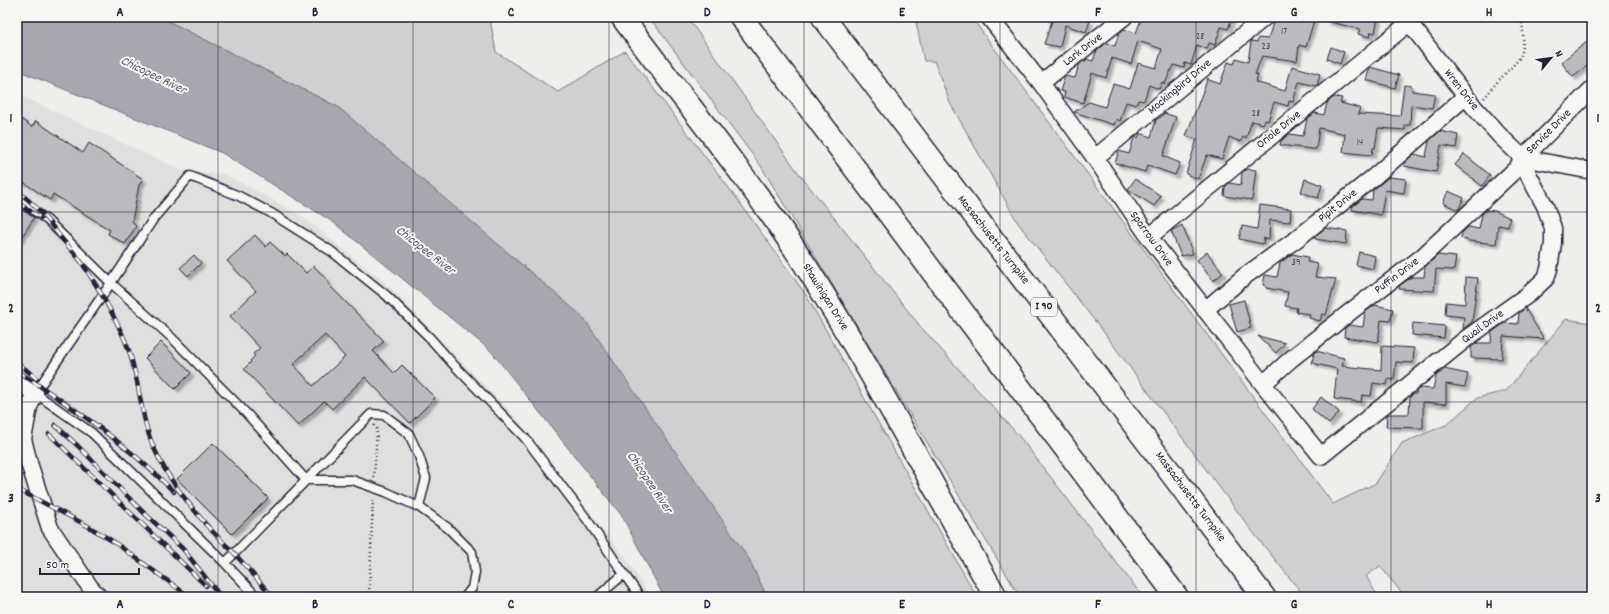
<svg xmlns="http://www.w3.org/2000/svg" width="1609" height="614" viewBox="0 0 1609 614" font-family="Dekko,sans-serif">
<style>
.built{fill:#dfdfde}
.green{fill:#d0d0d1;stroke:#797986}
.water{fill:#a7a7af;stroke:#727281}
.building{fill:#bbbbbf;stroke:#22223b;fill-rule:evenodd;filter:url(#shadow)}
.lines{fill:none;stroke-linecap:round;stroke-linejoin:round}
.service-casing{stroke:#22223b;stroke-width:11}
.minor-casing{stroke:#22223b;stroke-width:19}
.secondary-casing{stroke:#22223b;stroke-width:25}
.motorway-casing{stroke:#22223b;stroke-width:25}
.path{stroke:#22223b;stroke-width:2.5;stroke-dasharray:1 3;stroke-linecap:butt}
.service{stroke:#f6f6f2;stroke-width:8}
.minor{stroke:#f6f6f2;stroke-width:16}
.secondary{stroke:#f6f6f2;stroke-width:22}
.motorway{stroke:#f6f6f2;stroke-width:22}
.rail-casing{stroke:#22223b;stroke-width:4.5}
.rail{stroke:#f6f6f2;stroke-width:3;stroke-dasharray:9;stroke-linecap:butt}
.grid{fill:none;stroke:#22223b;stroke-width:1;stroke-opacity:0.55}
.labels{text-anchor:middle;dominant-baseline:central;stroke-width:4;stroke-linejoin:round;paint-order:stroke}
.number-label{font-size:10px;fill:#48485c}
.shield{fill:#f6f6f2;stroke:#626272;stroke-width:1}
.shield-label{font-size:11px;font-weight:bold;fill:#22223b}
.street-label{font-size:12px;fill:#22223b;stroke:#f6f6f2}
.water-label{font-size:13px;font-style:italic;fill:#575769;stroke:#f6f6f2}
.neatline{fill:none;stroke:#22223b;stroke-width:1.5}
.grid-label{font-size:13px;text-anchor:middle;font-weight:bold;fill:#22223b}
</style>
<defs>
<filter id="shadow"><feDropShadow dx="3.5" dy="3.5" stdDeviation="1" flood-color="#0004"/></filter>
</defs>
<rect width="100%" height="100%" fill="#eeeeeb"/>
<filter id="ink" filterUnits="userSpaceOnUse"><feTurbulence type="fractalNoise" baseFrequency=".025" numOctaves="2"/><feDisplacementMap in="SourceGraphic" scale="8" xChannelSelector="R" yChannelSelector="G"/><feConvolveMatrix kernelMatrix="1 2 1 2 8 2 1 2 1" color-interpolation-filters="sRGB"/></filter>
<g filter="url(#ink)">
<path class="built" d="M17 94 181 170 225 174 300 215 387 284 520 422 627 560 651 597H17Z"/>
<path class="green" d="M160 17H492L490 19 496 52 558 92 625 51 735 196 806 295 977 597H767L749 559 338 107Z
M649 17H687L800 175 920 326 1019 436 1143 597H1020L761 166Z
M915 17H971L1333 504 1376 483 1402 443 1446 425 1477 398 1506 391 1566 319 1590 323 1592 326V597H1405L1380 566 1366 576 1378 597H1305L1252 531 1102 330 1018 223 950 103 934 61H924Z"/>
<path class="water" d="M17 17H160L338 107 583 317 749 559 767 597H664L622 516 491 351 333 222 222 153 17 70Z"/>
<path class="building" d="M1046 17H1078L1090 21 1086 32 1065 25 1060 47 1044 44 1052 21 1046 19Z
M1142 17H1232L1228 29 1221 27 1215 45 1209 43 1207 49 1197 45 1191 65 1185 63 1184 68 1173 65 1165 84 1162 82 1159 89 1149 85 1144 101 1138 100 1136 105 1126 102 1120 121 1116 119 1114 125 1074 112 1089 102 1105 107 1113 84 1130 89 1138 63 1156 68 1162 49 1138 41 1131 64 1112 58 1106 78 1092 73 1083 103 1064 97 1065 92 1060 91 1065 76 1075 78 1079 65 1083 61 1085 62 1086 59 1093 61 1096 52 1106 43 1115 46 1119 33 1124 29 1136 33Z
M1275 17H1315L1306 47 1299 45 1297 61 1262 56 1255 74 1258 75 1255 82 1285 91 1292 66 1320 74 1317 86 1299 82 1293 102 1289 101 1288 106 1274 102 1268 121 1265 120 1263 124 1252 121 1246 138 1243 137 1241 142 1229 137 1222 159 1207 155 1198 179 1186 174 1197 139 1186 136 1208 78 1209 80 1220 84 1228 62 1234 64 1236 58 1248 62 1251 41 1257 42 1258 38 1268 39Z
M1327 17H1378L1375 33 1371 32 1370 37 1358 34 1360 29 1326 21Z
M1592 38V62L1573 77 1561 62Z
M1331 47 1344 52 1340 64 1327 59Z
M1370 67 1399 75 1395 88 1366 80Z
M1404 85 1412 86V91L1435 94 1432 108 1411 105 1410 125H1405V130L1378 128 1375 148H1373L1372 155 1343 152 1345 134 1319 128 1316 149H1311L1280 145 1281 141 1289 134 1303 136 1307 119 1315 113 1324 115 1327 103 1334 97 1342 98 1340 103 1360 108 1358 114 1400 116Z
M1164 113 1176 117 1163 156 1180 163 1175 175 1147 165 1145 172 1115 163 1119 151 1129 154 1134 138 1135 137 1138 138 1140 133 1151 137 1156 120 1158 118H1160Z
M17 116 32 127 36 121 83 153 89 143 143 179 139 185 132 221 136 226 125 244 108 234 110 230 53 194 50 200 17 178Z
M1440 131 1458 135 1456 148 1441 145 1436 172 1404 166 1405 162 1414 154 1426 157 1429 141Z
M1464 154 1490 175 1482 186 1455 165Z
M1247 169 1256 170 1252 200 1224 196 1225 187 1229 183 1241 185 1242 172Z
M1389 177 1406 179 1404 193 1385 190 1381 215 1352 210V207L1362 199 1372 200 1373 190Z
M1135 179 1161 196 1154 206 1128 189Z
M1305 179 1322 185 1318 198 1301 192Z
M1448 191 1464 198 1458 210 1443 203Z
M1260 205 1291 209 1290 222 1270 220 1269 239 1264 238 1263 244 1239 239 1242 226 1257 229Z
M17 206 34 218 17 244Z
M1487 210 1495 211 1510 218 1508 227 1498 225 1496 244 1469 241 1461 238 1462 233 1468 227 1479 229 1482 214Z
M1182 225 1193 254 1181 256 1171 231Z
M1325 228 1347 231 1346 244 1315 239V236Z
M255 235 266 247 270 242 285 256 287 254 306 273 314 266 329 282 328 284 384 341 373 351 394 373 402 365 435 398 410 423 365 377 332 409 324 401 298 426 244 369 251 362 250 361 255 356 253 354 260 348 230 316 256 291 227 261ZM325 335 345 357 313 386 293 364Z
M1207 252 1223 273 1213 281 1197 260Z
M1359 252 1375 256 1373 269 1356 265Z
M1292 254 1308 257 1307 262 1318 264 1315 277 1336 279 1326 315 1322 314 1320 321 1309 318 1310 314 1296 312 1297 308 1285 306 1288 292 1266 288V286L1263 285 1265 275 1277 277 1280 263Z
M194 255 201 263 188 276 180 268Z
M1438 255 1456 257 1454 270 1436 269 1434 291 1399 289V286L1412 277H1424L1425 267Z
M1466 277 1478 278 1472 322 1463 329 1464 317 1445 315 1446 302 1465 304Z
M1244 300 1251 328 1237 332 1229 304Z
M1375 305 1393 309 1390 321 1381 320 1378 342 1344 337 1345 328 1349 325 1363 327 1365 312Z
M1525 308 1544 339 1503 336 1502 359 1471 358V347L1477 343H1491L1492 332 1505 323 1518 324 1519 313Z
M1413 323 1445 326 1444 338 1412 335Z
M1258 336 1285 343 1276 353Z
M161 342 191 373 175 389 145 358Z
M1382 346 1414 348 1413 363 1396 362 1394 380 1388 379 1387 385 1373 383 1371 396 1362 395 1361 402 1334 399 1337 369 1312 363 1314 353 1316 351 1344 358 1342 366 1381 370Z
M1444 369 1468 374 1465 387 1446 384V404L1423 402V428L1386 427 1387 415 1389 414H1409L1410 397 1413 394H1416V391L1420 388 1433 389 1436 376 1439 373H1441Z
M1321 397 1339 412 1329 424 1312 409Z
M213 443 268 498 232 534 177 479Z"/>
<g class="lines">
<defs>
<path id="service" d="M17 199 47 220 111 283 172 338 247 414 306 480H352L386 492 419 507 448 528 472 552 475 572 472 588 465 597
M419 507 426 478 419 456 409 434 384 415 371 414 225 563 92 433 35 393 111 283 154 218 190 176 239 196 271 213 331 251 386 295 429 337 453 364 525 438 586 518 624 574 597 597
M225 563 257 597
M624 574 640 597"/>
<path id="minor" d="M989 17 1041 83 1095 158 1149 237 1263 384 1321 456 1467 338 1529 294 1546 278 1549 269 1553 243V228L1545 206 1528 174 1523 158 1500 136 1474 107 1405 17
M1041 83 1124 17
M1095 158 1265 17
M1523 158 1592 171
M1149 237 1410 22
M1205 310 1245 276 1298 238 1375 176 1466 96
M17 382 35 393 29 407 23 439 29 463 50 528 90 587 99 597
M1263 384 1291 359 1350 312 1422 257 1517 168 1523 158 1592 89"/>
<path id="secondary" d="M622 17C681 97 746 174 800 257 871 367 931 484 996 597"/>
<path id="motorway" d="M741 17 1177 597
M823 17 1174 477 1264 597"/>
</defs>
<use href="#service" class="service-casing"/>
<use href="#minor" class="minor-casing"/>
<use href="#secondary" class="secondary-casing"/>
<use href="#motorway" class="motorway-casing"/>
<path class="path" d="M1484 98C1490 92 1494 85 1500 79 1506 72 1517 63 1521 55 1525 43 1523 29 1521 17
M374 425 377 429 374 479
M369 597 373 498"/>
<use href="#service" class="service"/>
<use href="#minor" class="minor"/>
<use href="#secondary" class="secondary"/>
<use href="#motorway" class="motorway"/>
<defs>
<path id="rail" d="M17 191C34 203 46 218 59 235 66 244 75 253 82 263 99 289 117 319 128 348 140 381 140 417 154 448 167 478 188 503 209 528
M17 202 41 218
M17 362 37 379
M17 371C74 408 127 444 174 492
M55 425 78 446 141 510 183 549 221 597
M49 434 206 586
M17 489 86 525 114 542 190 597
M205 524 234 553 273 597"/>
</defs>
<use href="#rail" class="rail-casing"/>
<use href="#rail" class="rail"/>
</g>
</g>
<path class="grid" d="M218 17V597M413 17V597M609 17V597M804 17V597M1000 17V597M1196 17V597M1391 17V597M17 212H1592M17 402H1592"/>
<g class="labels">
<g class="number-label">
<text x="1284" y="32">17</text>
<text x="1200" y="37">28</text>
<text x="1266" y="47">23</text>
<text x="1256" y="114">28</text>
<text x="1360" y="143">14</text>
<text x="1296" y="263">39</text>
</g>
<rect class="shield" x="1031" y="298" width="26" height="18" rx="3"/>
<g class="shield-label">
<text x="1044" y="307">I 90</text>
</g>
<g class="street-label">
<text transform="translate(1083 50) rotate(-38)">Lark Drive</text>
<text transform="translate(1180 87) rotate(-40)">Mockingbird Drive</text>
<text transform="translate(1461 90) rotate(52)">Wren Drive</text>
<text transform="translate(1279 130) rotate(-39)">Oriole Drive</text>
<text transform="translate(1549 132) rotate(-45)">Service Drive</text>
<text transform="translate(1338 206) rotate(-39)">Pipit Drive</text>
<text transform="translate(1151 239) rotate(54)">Sparrow Drive</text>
<text transform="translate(993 240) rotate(52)">Massachusetts Turnpike</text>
<text transform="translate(1397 276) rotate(-37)">Puffin Drive</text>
<text transform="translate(825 297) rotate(58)">Shawinigan Drive</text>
<text transform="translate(1483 327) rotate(-36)">Quail Drive</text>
<text transform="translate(1190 497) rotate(53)">Massachusetts Turnpike</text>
</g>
<g class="water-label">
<text transform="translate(153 76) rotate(26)">Chicopee River</text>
<text transform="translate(425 251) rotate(38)">Chicopee River</text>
<text transform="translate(649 483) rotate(56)">Chicopee River</text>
</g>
</g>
<rect width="1609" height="614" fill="none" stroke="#f6f6f2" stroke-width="44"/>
<g transform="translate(1551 58) rotate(61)" stroke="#f6f6f2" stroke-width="3" paint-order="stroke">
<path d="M0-3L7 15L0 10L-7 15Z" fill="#22223b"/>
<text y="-6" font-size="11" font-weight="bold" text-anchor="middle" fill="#22223b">N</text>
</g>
<path d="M40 568v6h99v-6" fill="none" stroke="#22223b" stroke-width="2"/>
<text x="46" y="568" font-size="12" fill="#22223b" stroke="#f6f6f2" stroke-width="3" paint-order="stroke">50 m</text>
<rect x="22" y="22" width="1565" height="570" class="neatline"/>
<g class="grid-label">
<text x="120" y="16">A</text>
<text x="315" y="16">B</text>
<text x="511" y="16">C</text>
<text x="707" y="16">D</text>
<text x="902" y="16">E</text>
<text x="1098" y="16">F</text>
<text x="1294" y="16">G</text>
<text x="1489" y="16">H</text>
<text x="11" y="122">1</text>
<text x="1598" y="122">1</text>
<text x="11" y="312">2</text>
<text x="1598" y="312">2</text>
<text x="11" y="502">3</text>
<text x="1598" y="502">3</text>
<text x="120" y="608">A</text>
<text x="315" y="608">B</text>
<text x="511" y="608">C</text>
<text x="707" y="608">D</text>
<text x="902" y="608">E</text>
<text x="1098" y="608">F</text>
<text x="1294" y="608">G</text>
<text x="1489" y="608">H</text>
</g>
</svg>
